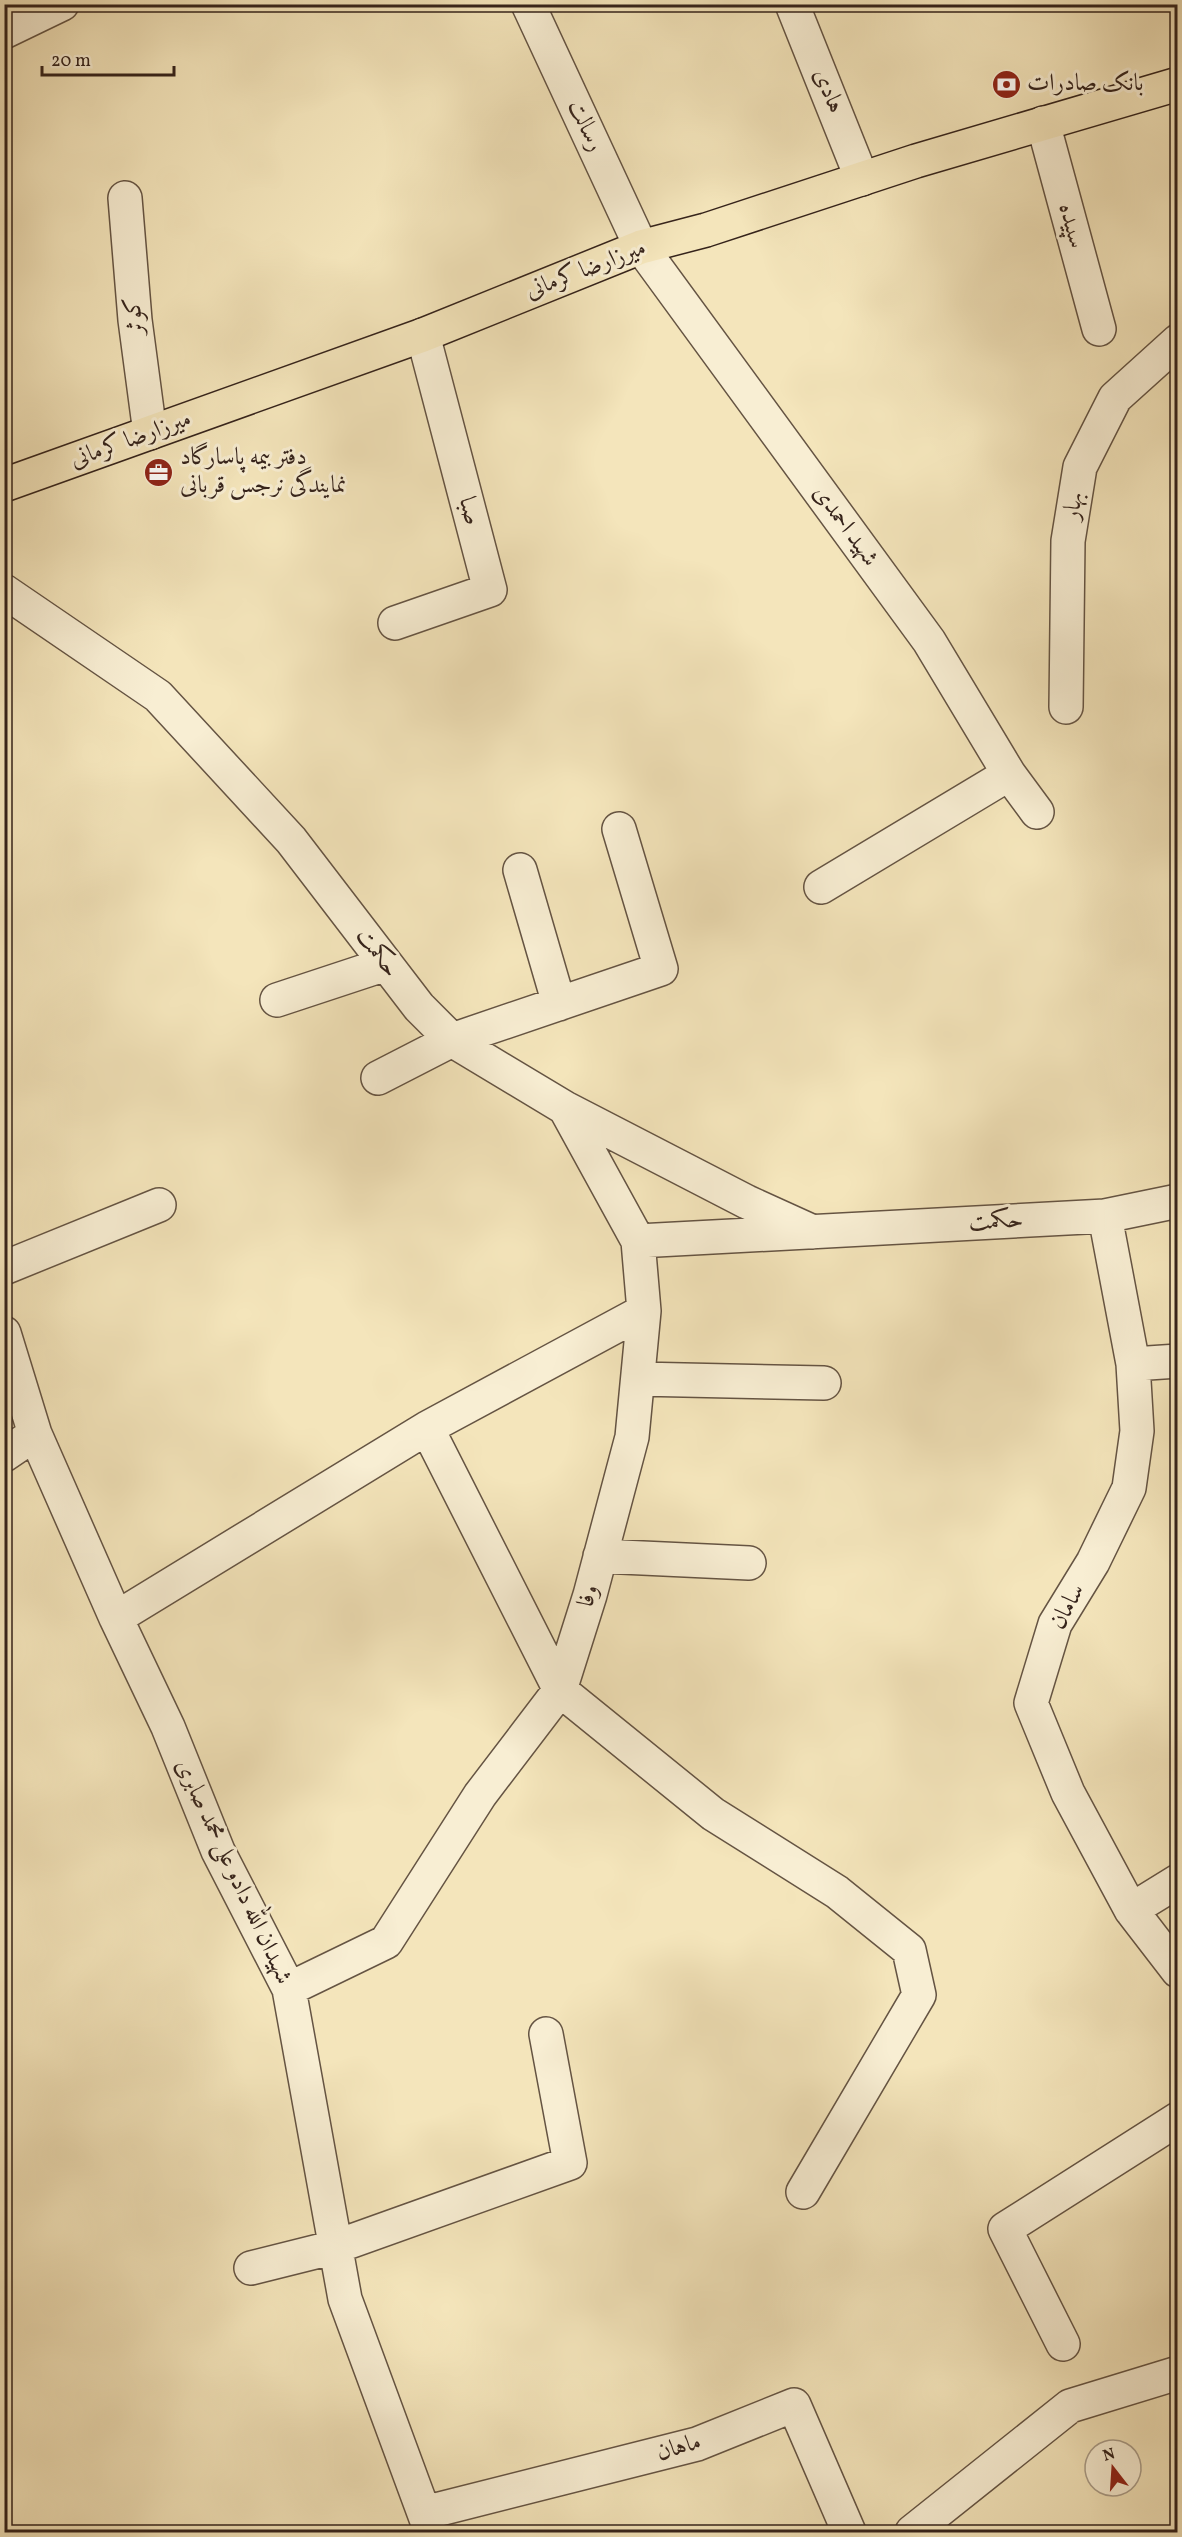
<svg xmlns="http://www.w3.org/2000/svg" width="1182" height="2537" viewBox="0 0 1182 2537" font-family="Vollkorn,Amiri,serif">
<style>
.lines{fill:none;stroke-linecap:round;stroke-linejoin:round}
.minor-casing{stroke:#655443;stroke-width:36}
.major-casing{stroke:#35231b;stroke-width:36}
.minor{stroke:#f8eed3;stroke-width:33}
.major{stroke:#f4e5bb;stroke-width:33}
.labels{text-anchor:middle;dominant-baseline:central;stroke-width:6;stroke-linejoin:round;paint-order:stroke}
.poi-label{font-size:24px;fill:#35231b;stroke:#f8eed3;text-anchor:start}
.street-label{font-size:24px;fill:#35231b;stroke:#f8eed3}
</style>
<rect width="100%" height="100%" fill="#f4e5bb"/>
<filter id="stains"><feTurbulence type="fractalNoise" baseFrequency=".00333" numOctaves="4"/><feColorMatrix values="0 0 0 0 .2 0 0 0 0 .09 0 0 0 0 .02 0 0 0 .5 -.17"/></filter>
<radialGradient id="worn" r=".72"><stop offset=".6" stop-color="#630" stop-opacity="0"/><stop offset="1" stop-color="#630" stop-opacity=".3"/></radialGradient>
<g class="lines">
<defs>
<path id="minor" d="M528 4 641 247 929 641 1009 774 1037 812
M792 4 862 179
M4 32 62 4
M1043 123 1099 329
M125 198 135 320 150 433
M4 591 158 696 291 840 419 1007 452 1040 565 1108 747 1202 813 1232
M395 623 490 590 423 335
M1066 707 1068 541 1080 467 1115 398 1178 341
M520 870 559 1004
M821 887 1009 774
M277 1000 386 964
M378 1078 452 1040 661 969 619 829
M1105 1216 1133 1364 1137 1431 1129 1488 1093 1562 1055 1624 1031 1703 1068 1793 1131 1910 1178 1971
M638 1241 1105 1216 1178 1201
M4 1268 159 1205
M4 1333 35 1434 116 1618 168 1727 218 1851 289 1989 345 2299 431 2532
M1133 1364 1178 1361
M638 1379 824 1383
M427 1428 560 1690 713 1814 837 1892 909 1950 919 1995 803 2192
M4 1455 35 1434
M600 1556 749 1563
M116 1618 427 1428 644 1311
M1131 1910 1178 1881
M289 1989 386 1942 480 1795 560 1690 590 1595 632 1437 644 1311 638 1241 565 1108
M251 2268 335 2247 570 2163 546 2034
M1063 2344 1005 2229 1178 2119
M424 2513 697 2444 794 2405 849 2532
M912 2532 1070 2406 1178 2373"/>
<path id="major" d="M4 485 423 335 641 247 706 230 916 161 1178 84"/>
</defs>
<use href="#minor" class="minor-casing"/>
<use href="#major" class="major-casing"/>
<use href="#minor" class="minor"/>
<use href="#major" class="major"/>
</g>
<defs>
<symbol id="bank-disc" viewBox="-11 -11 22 22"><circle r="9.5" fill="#8f2418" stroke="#f8eed3"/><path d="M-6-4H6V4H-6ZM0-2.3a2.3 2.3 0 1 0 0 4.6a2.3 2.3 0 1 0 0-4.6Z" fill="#fff"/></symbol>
<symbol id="office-disc" viewBox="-11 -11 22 22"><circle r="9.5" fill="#8f2418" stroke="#f8eed3"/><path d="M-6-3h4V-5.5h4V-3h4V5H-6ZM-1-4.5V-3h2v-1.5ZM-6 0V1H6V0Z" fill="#fff"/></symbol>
</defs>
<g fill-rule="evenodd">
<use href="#bank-disc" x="990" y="68" width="33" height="33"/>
<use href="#office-disc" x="142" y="456" width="33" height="33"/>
</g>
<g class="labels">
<g class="poi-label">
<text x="1027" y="84">بانک صادرات</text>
<text x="180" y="458">دفتر بیمه پاسارگاد<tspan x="180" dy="28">نمایندگی نرجس قربانی</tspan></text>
</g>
<g class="street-label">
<text transform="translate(828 91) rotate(68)">هادی</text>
<text transform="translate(585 126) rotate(65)">رسالت</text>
<text transform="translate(1071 226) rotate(75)">سپیده</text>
<text transform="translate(586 270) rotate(-21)">میرزارضا کرمانی</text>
<text transform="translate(135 316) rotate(-96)">کوثر</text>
<text transform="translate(131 440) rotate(-20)">میرزارضا کرمانی</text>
<text transform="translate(1074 506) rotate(-81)">بهار</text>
<text transform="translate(469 511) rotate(75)">صبا</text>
<text transform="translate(845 526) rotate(54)">شهید احمدی</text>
<text transform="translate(377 953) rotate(53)">حکمت</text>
<text transform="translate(996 1222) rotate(-3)">حکمت</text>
<text transform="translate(589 1596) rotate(-74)">وفا</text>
<text transform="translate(1068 1607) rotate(-62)">سامان</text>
<text transform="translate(233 1872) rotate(65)">شهیدان الله دادو علی محمد صابری</text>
<text transform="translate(679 2448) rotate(-16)">ماهان</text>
</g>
</g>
<rect width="1182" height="2537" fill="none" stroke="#f4e5bb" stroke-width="24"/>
<rect x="6" y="6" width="1170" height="2525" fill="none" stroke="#35231b" stroke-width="3"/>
<rect x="12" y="12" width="1158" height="2513" fill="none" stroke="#35231b" stroke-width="1.5"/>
<g transform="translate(1113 2468) rotate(343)"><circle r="28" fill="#f8eed3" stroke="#aa9d89" stroke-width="1.5"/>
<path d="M0-4.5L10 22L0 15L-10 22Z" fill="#8f2418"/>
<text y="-9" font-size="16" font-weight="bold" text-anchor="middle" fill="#35231b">N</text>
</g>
<path d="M42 66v9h132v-9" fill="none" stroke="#35231b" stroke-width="3"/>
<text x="51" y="66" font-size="18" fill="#35231b" stroke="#f8eed3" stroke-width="4.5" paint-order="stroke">20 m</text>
<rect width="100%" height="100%" filter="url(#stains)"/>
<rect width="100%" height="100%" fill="url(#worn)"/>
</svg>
